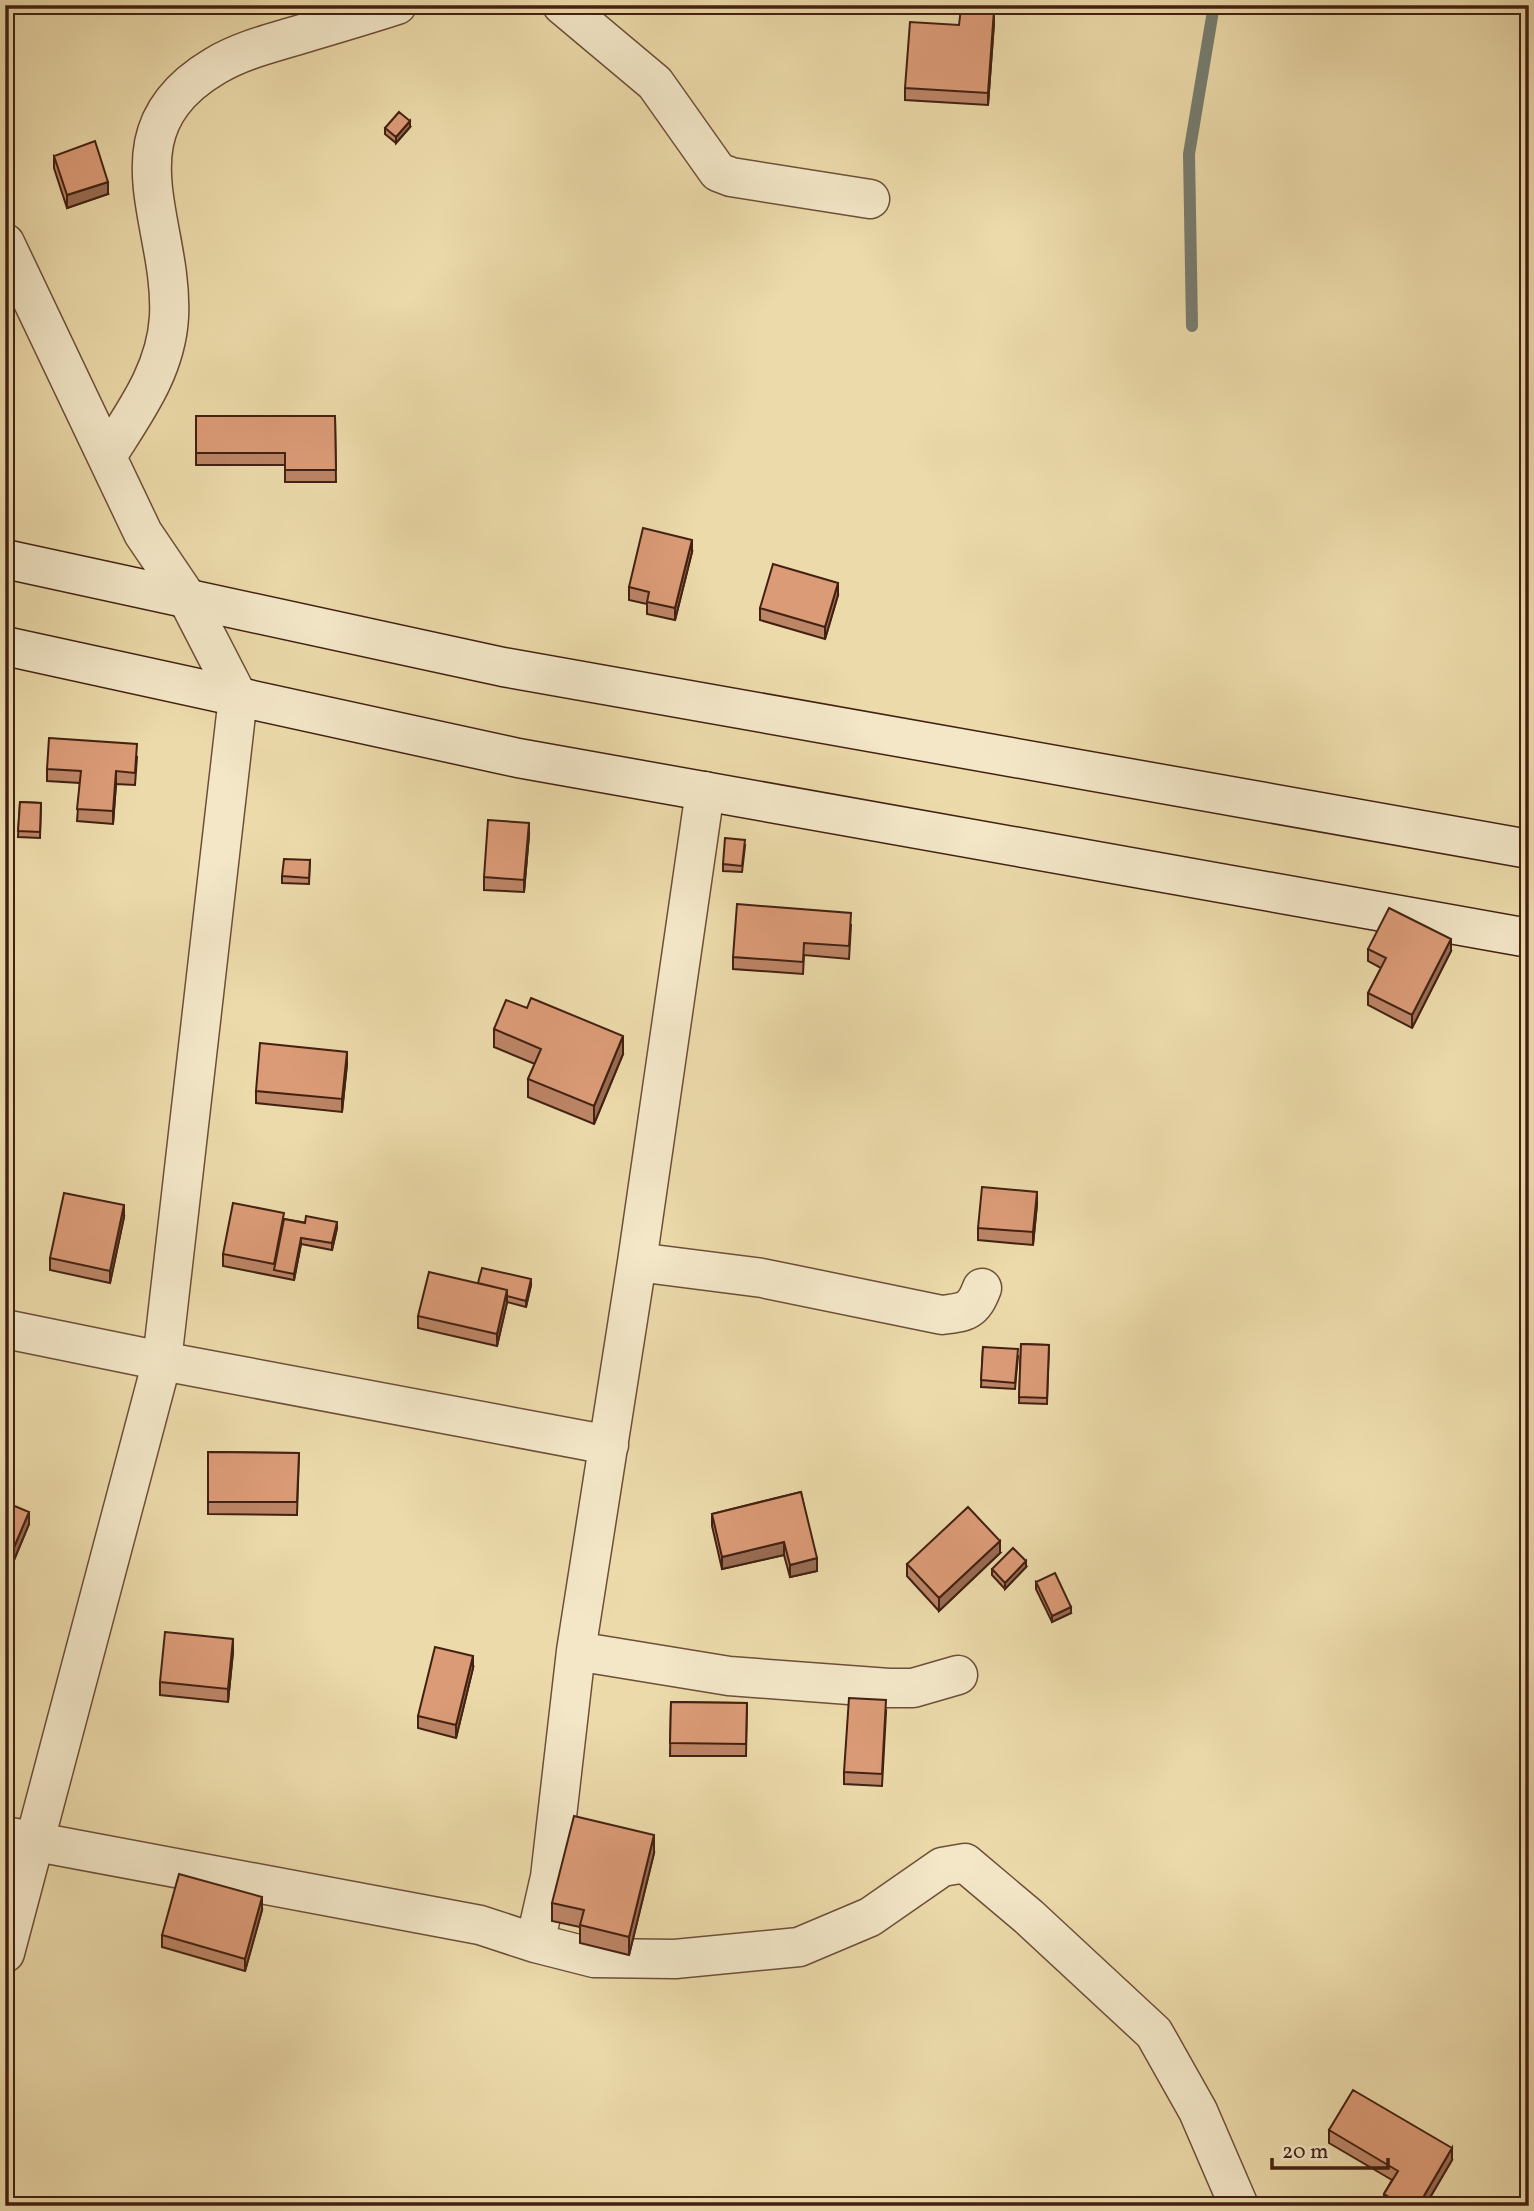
<svg xmlns="http://www.w3.org/2000/svg" width="1534" height="2211" viewBox="0 0 1534 2211" font-family="Vollkorn,serif">
<style>
.lines{fill:none;stroke-linecap:round;stroke-linejoin:round}
.stream{stroke:#777d70;stroke-width:12}
.street-casing{stroke:#6d4f38;stroke-width:41}
.secondary-casing{stroke:#432112;stroke-width:41}
.street{stroke:#f3e7c8;stroke-width:38}
.secondary{stroke:#f3e7c8;stroke-width:38}
.wall{fill:#bc8566;stroke:#432112;stroke-width:2}
.shaded-wall{fill:#996c53;stroke:#432112;stroke-width:2}
.building{fill:#db9b77;stroke:#432112;stroke-width:2}
</style>
<rect width="100%" height="100%" fill="#ecdaaa"/>
<filter id="stains"><feTurbulence type="fractalNoise" baseFrequency=".00286" numOctaves="4"/><feColorMatrix values="0 0 0 0 .2 0 0 0 0 .09 0 0 0 0 .02 0 0 0 .5 -.17"/></filter>
<radialGradient id="worn" r=".72"><stop offset=".6" stop-color="#630" stop-opacity="0"/><stop offset="1" stop-color="#630" stop-opacity=".3"/></radialGradient>
<g class="lines">
<path class="stream" d="M1192 326 1189 154 1214 5"/>
<defs>
<path id="street" d="M562 5 655 83 718 172 731 177 870 199
M5 243 143 533 187 598 238 697 162 1361 5 1953
M107 456C134 413 166 371 169 317 174 222 104 132 215 66 240 51 268 44 295 36 329 26 363 16 397 5
M637 1262 762 1278 942 1315C967 1312 973 1311 982 1288
M5 1329 162 1361 609 1445
M576 1651 729 1676 889 1688H913L958 1675
M5 1836 480 1925 535 1943 594 1958 675 1959 799 1947 870 1917 942 1867 965 1863 1029 1917 1154 2033 1198 2111 1239 2206
M535 1943 550 1877 576 1651 637 1262 705 791"/>
<path id="secondary" d="M5 559 503 667 1529 849
M5 646 518 758 1529 938"/>
</defs>
<use href="#street" class="street-casing"/>
<use href="#secondary" class="secondary-casing"/>
<use href="#street" class="street"/>
<use href="#secondary" class="secondary"/>
</g>
<path class="wall" d="M994 23 988 105 905 100V88L959 25Z
M410 127 396 143 385 134V128Z
M54 156 108 194 67 208 54 168Z
M196 416H335L336 482H285V465H196Z
M692 552 675 620 647 614V604L629 600V587Z
M838 595 825 639 760 620V608Z
M137 757 135 785 116 784 113 824 77 821 80 783 47 781V769Z
M20 802 41 803 40 838 18 837Z
M529 835 524 892 484 890V877Z
M745 846 742 872 723 871V864Z
M310 860 309 884 282 883V876Z
M851 925 849 959 804 955 803 974 733 969V957Z
M1368 949 1451 951 1412 1028 1368 1005V993L1381 968 1368 961Z
M494 1029 623 1054 594 1124 528 1097V1079L535 1064 494 1047Z
M347 1064 342 1112 256 1103V1091Z
M1037 1204 1033 1245 978 1240V1228Z
M124 1217 110 1283 50 1270V1258Z
M284 1219 337 1228 332 1250 301 1244 294 1280 223 1266V1254Z
M478 1283 531 1285 526 1307 507 1302 497 1346 418 1328V1316Z
M1021 1344 1049 1345 1047 1404 1019 1403Z
M983 1347 1018 1356 1015 1389 981 1387Z
M208 1452 299 1453 297 1515 208 1514Z
M801 1492 817 1571 790 1577 784 1555 722 1569 712 1526V1514Z
M5 1502 29 1524 9 1572 5 1570Z
M1000 1553 939 1611 907 1576V1564Z
M1026 1567 1005 1589 992 1575V1569Z
M1036 1582 1071 1613 1052 1622 1036 1589Z
M233 1652 228 1702 160 1695V1682Z
M473 1668 456 1738 418 1728V1716Z
M671 1702 747 1703 746 1756H670Z
M886 1712 882 1786 844 1784V1772Z
M654 1853 629 1955 580 1943V1927L552 1921V1903Z
M262 1910 245 1971 162 1947V1935Z
M1329 2130 1452 2160 1425 2206H1384V2194L1392 2180 1329 2143Z"/>
<path class="shaded-wall" d="M994 10V23L988 105V93Z
M410 121V127L396 143V137Z
M108 182V194L67 208V195Z
M692 540V552L675 620V608Z
M838 583V595L825 639V627Z
M116 771V784L113 824V811Z
M529 823V835L524 892V880Z
M1451 939V951L1412 1028V1015Z
M623 1036V1054L594 1124V1106Z
M347 1052V1064L342 1112V1099Z
M1037 1192V1204L1033 1245V1232Z
M124 1205V1217L110 1283V1271Z
M337 1222V1228L332 1250V1243Z
M301 1238V1244L294 1280V1274Z
M531 1279V1285L526 1307V1301Z
M507 1290V1303L497 1346V1334Z
M29 1512V1524L9 1572V1559Z
M1000 1541V1553L939 1611V1598Z
M784 1542V1555L722 1569V1557Z
M817 1558V1571L790 1577V1565Z
M1026 1561V1567L1005 1589V1583Z
M1071 1607V1613L1052 1622V1616Z
M233 1639V1652L228 1702V1689Z
M473 1656V1668L456 1738V1725Z
M654 1835V1853L629 1955V1937Z
M262 1897V1910L245 1971V1959Z
M1452 2148V2160L1425 2206H1418Z"/>
<path class="building" d="M961 8 994 10 988 93 905 88 910 22 959 25Z
M399 112 410 121 396 137 385 128Z
M95 141 108 182 67 195 54 156Z
M196 416H335L336 470H285V453H196Z
M643 528 692 540 675 608 647 602 649 592 629 587Z
M773 564 838 583 825 627 760 608Z
M49 738 137 744 135 773 116 771 113 811 77 809 81 771 47 769Z
M20 802 41 803 40 832 18 831Z
M488 820 529 823 524 880 484 877Z
M725 838 745 840 742 866 723 864Z
M284 859 310 860 309 878 282 876Z
M737 904 851 913 849 946 804 943 803 962 733 957Z
M1389 908 1451 939 1412 1015 1368 993 1386 958 1368 949Z
M531 998 623 1036 594 1106 528 1079 541 1049 494 1029 506 1000 527 1008Z
M260 1043 347 1052 342 1099 256 1091Z
M982 1187 1037 1192 1033 1232 978 1228Z
M64 1193 124 1205 110 1271 50 1258Z
M233 1203 284 1213 274 1264 223 1254Z
M306 1216 337 1222 332 1243 301 1238 294 1274 274 1270 284 1219 305 1223Z
M482 1268 531 1279 526 1301 507 1296V1290L478 1283Z
M429 1272 507 1290 497 1334 418 1316Z
M1021 1344 1049 1345 1047 1398 1019 1397Z
M983 1347 1018 1349 1015 1383 981 1380Z
M208 1452 299 1453 297 1502H208Z
M801 1492 817 1558 790 1565 784 1542 722 1557 712 1514Z
M5 1502 29 1512 9 1559 5 1558Z
M968 1507 1000 1541 939 1598 907 1564Z
M1013 1548 1026 1561 1005 1583 992 1569Z
M1055 1573 1071 1607 1052 1616 1036 1582Z
M165 1632 233 1639 228 1689 160 1682Z
M435 1647 473 1656 456 1725 418 1716Z
M849 1698 886 1700 882 1774 844 1772Z
M671 1702 747 1703 746 1744 670 1743Z
M574 1816 654 1835 629 1937 580 1925 584 1910 552 1903Z
M179 1874 262 1897 245 1959 162 1935Z
M1353 2090 1452 2148 1418 2206H1405L1384 2194 1398 2171 1329 2130Z
M908 2199 969 2202V2206H908Z
M1073 2203V2206H1024V2204Z"/>
<rect width="1534" height="2211" fill="none" stroke="#ecdaaa" stroke-width="28"/>
<rect x="7" y="7" width="1520" height="2197" fill="none" stroke="#432112" stroke-width="3.5"/>
<rect x="14" y="14" width="1506" height="2183" fill="none" stroke="#432112" stroke-width="2"/>
<path d="M1272 2158v10h116v-10" fill="none" stroke="#432112" stroke-width="3.5"/>
<text x="1282" y="2158" font-size="21" fill="#432112" stroke="#f3e7c8" stroke-width="5" paint-order="stroke">20 m</text>
<rect width="100%" height="100%" filter="url(#stains)"/>
<rect width="100%" height="100%" fill="url(#worn)"/>
</svg>
